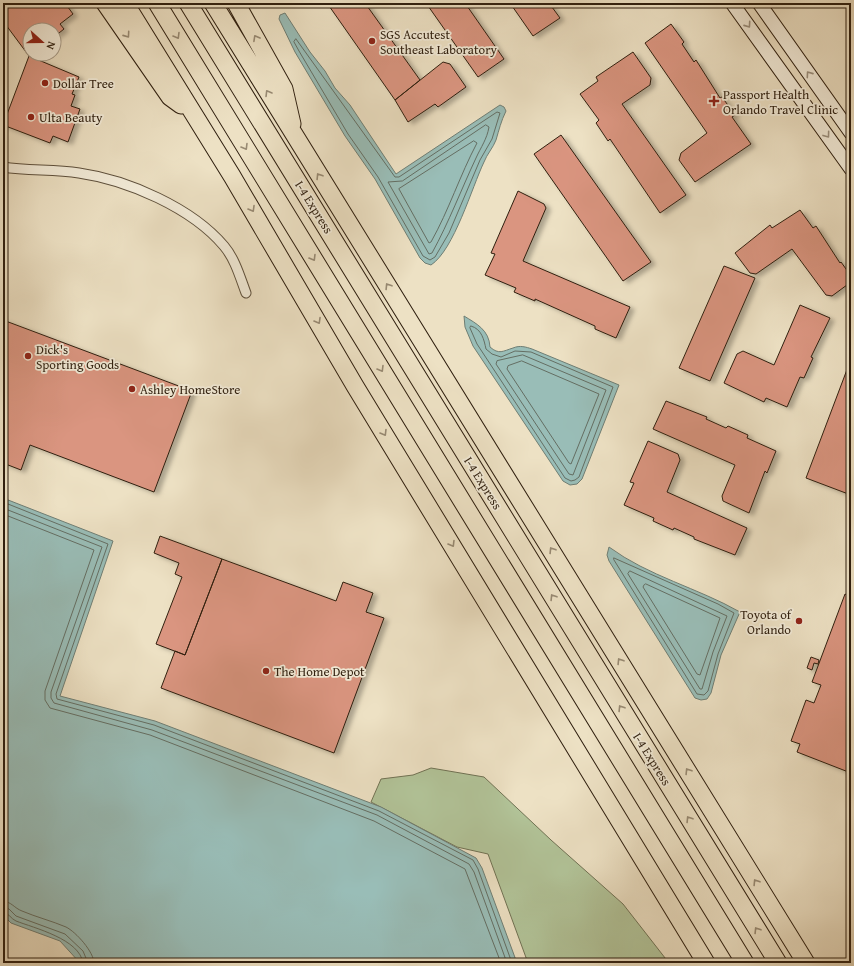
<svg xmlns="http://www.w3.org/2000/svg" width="854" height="966" viewBox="0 0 854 966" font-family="'Gentium Book Plus',serif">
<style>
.green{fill:#b2c499;stroke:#707254}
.water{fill:#99bdb7;stroke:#6f7e74}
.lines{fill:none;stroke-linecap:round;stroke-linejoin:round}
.shore{stroke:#646e63;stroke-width:1}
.building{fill:#da9580;stroke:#2f1f0f;filter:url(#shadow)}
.street-casing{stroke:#5e503c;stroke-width:11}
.secondary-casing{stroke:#2f1f0f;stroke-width:15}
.highway-casing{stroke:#2f1f0f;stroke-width:19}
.street{stroke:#f3ecd9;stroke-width:9}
.secondary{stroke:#f3ecd9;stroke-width:13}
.highway{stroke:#ede1c4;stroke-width:17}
.oneway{stroke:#9b907e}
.oneway2{stroke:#988a73}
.poi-dot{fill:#8f2418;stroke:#f3ecd9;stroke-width:1.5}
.labels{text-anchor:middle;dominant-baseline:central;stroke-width:3.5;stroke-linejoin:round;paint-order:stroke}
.poi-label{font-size:13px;fill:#2f1f0f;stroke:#f3ecd9;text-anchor:start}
.street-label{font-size:13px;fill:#2f1f0f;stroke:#f3ecd9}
</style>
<defs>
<filter id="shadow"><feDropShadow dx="4.5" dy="2.5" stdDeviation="2" flood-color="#0004"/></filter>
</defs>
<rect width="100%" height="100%" fill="#ede1c4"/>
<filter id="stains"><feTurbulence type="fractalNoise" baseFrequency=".005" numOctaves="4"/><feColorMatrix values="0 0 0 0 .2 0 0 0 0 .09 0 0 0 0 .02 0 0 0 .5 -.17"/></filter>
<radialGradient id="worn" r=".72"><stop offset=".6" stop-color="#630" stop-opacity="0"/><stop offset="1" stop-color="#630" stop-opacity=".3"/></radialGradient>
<path class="green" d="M431 768 484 777 551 840 623 904 669 963H528L488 854 457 847 371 802 381 779 413 775Z"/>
<path class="water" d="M285 13 310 52 325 71 335 88 350 105 396 174 500 105 504 107 506 111C501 121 499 130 496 140 493 148 487 154 484 162 472 187 454 250 431 265L425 263 420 258 375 179 345 136 295 52 279 19 280 15Z
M464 316C477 324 489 330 490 347 499 355 503 351 513 348 520 345 526 347 532 349L619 385 582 479 577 484 570 485 563 481 473 346 465 327Z
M3 498 113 541 60 696 155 721 381 807 476 858 482 868 517 963H80L60 941 11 923 3 915Z
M609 547C648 576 698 588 740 612L721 655 711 693 707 699 701 700 695 698 609 561 607 555Z"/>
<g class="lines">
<path class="shore" d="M296 39 395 177H399L497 112 500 113 492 139 480 160 449 233 435 257 430 260 423 256 378 177 348 134 299 51 294 42Z
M486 125 489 127C487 139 481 147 476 158 461 190 449 222 432 253L429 254 388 182 402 181Z
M474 141 477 143C460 175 449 210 431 242L429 243 399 189Z
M471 326C482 329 484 340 486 349L492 354 501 357 515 351 531 352 613 387 579 477 575 480 571 481 565 478 477 344 470 328Z
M523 355 606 390 573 475 569 474 496 364 497 361Z
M522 361 599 394 571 464 569 463 507 369 508 366Z
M3 502 108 544 56 694 57 699 154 725 379 811 473 860 478 869 512 963
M3 508 102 547 51 692V698L54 703 152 730 377 815 469 864 474 872 507 963
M3 514 94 550 45 691V700L50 708 150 735 374 821 465 869 501 963
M614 558 718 604 734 613 718 654 708 691 704 695 697 694 614 560Z
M630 571 727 616 713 652 702 689H700L628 574Z
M646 584 720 618 700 675 697 674 643 587 644 585Z
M3 901C12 902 14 908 22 911 36 917 52 921 66 927 76 932 94 952 94 963
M3 907 9 909 16 916 65 934 83 951 88 963
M3 912C9 913 11 919 16 921 34 928 80 939 83 963"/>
</g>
<path class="building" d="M3 3H65L73 14 60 24 64 29 54 37V30H30L31 54 29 56 3 21Z
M327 3H365L420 80 395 100Z
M426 3H465L504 59 478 77Z
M510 3H549L560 18 533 36Z
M671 24 684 42 682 44 694 62 696 60 720 98 722 97 735 115 732 117 751 144 695 182 679 160 681 153 707 133 645 43Z
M633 52 651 78 650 85 622 104 686 195 660 213 610 139 608 141 596 123 599 120 580 94 598 81 596 77Z
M29 56 79 77 72 94 75 95 71 106 80 109 68 142 53 136 50 143 3 125Z
M443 62 450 64 466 87 438 107 435 104 408 122 395 100Z
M561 135 651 262 623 281 534 154Z
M518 191 544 204 546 208 523 261 630 307 616 338 595 329V326L535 299V301L514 292 516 288 485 275 495 254 491 253Z
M800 210 813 228 816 226 840 263 841 262 851 276V282L832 296 826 295 792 249 756 274 750 273 735 253 770 225 772 228Z
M724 266 755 278 710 381 679 368Z
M800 305 830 318 811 357 813 358 804 378 800 377 787 407 766 398 764 402 724 383 737 354 743 351 774 365Z
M3 320 192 391 154 492 30 445 21 470 3 463Z
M851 359V495L806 478Z
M666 401 707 417 706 419 726 428 728 426 748 435 747 438 776 451 767 473 765 471 749 513 723 501 722 496 735 465 653 429Z
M648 441 678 454 680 460 667 492 747 528 735 555 694 539V537L674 528 673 530 653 521 654 518 624 505 634 483 630 482Z
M160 536 222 559 185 655 156 644 182 577 175 574 179 563 154 553Z
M222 559 336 601 343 582 373 593 366 612 384 618 334 753 161 688 175 651 185 655Z
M845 594 851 597V773L797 752 800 744 791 741 806 700 814 703 821 685 812 682Z
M811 657 819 660 818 664 814 663 812 670 807 668Z"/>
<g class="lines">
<defs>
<path id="street" d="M3 167C28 171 54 169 79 173 128 180 192 208 224 246 235 259 240 277 246 293"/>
<path id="secondary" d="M732 3 851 169
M759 3 851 133"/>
<path id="highway" d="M105 3 170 97 181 105
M125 3 232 176 355 386 706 963
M157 3 745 963
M188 3 778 963
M213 3 806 963
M236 3 284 89 292 124"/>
</defs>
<use href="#street" class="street-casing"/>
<use href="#secondary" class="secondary-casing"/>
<use href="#highway" class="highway-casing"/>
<use href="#street" class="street"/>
<use href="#secondary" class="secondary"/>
<use href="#highway" class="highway"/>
</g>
<defs><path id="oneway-chevron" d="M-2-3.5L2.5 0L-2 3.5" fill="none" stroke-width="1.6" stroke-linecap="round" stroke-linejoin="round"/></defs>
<g class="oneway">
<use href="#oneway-chevron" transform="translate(748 25) rotate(55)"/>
<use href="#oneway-chevron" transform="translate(809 74) rotate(-125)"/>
<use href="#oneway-chevron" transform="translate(827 135) rotate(54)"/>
</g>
<g class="oneway2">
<use href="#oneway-chevron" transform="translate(127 35) rotate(55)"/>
<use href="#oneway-chevron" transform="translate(177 36) rotate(59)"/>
<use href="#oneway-chevron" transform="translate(256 38) rotate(-119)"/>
<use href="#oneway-chevron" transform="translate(268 93) rotate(-121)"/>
<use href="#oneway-chevron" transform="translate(245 147) rotate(59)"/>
<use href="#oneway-chevron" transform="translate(319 176) rotate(-122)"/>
<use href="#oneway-chevron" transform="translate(252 209) rotate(60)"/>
<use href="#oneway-chevron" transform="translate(313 258) rotate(59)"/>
<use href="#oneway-chevron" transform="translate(388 286) rotate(-122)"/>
<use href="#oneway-chevron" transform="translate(318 321) rotate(60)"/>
<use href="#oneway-chevron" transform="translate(381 369) rotate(59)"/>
<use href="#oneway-chevron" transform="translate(384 433) rotate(59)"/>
<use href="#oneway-chevron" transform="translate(452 544) rotate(59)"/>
<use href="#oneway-chevron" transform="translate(552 550) rotate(-122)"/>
<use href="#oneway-chevron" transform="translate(553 597) rotate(-122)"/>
<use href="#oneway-chevron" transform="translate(620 661) rotate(-122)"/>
<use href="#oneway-chevron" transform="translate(621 708) rotate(-122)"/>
<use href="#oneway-chevron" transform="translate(688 771) rotate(-122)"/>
<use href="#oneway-chevron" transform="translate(689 819) rotate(-122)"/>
<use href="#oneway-chevron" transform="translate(756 882) rotate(-122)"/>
<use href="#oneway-chevron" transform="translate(757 930) rotate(-122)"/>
</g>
<g class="poi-dot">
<circle cx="372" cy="41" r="4"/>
<circle cx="45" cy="83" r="4"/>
<path d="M712 95h4v4h4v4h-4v4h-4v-4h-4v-4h4z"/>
<circle cx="31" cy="117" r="4"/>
<circle cx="28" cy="356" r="4"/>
<circle cx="132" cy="389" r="4"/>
<circle cx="799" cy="621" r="4"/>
<circle cx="266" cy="671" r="4"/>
</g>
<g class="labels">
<g class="poi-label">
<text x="380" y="34">SGS Accutest<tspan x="380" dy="15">Southeast Laboratory</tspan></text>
<text x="53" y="83">Dollar Tree</text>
<text x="723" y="94">Passport Health<tspan x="723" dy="15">Orlando Travel Clinic</tspan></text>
<text x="39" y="117">Ulta Beauty</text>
<text x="36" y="349">Dick's<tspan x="36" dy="15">Sporting Goods</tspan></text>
<text x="140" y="389">Ashley HomeStore</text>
<text x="791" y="614" text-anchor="end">Toyota of<tspan x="791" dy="15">Orlando</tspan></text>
<text x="274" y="671">The Home Depot</text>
</g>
<g class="street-label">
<text transform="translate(314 207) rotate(58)">I-4 Express</text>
<text transform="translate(483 483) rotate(58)">I-4 Express</text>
<text transform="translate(652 759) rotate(58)">I-4 Express</text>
</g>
</g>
<rect width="854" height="966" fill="none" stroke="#ede1c4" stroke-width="16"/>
<rect x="4" y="4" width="846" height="958" fill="none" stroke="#2f1f0f" stroke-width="2"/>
<rect x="8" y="8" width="838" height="950" fill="none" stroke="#2f1f0f"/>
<g transform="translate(42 42) rotate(111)"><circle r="19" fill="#f3ecd9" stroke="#a59a88"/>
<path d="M0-3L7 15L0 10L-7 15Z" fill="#8f2418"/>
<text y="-6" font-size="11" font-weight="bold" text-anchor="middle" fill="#2f1f0f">N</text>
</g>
<rect width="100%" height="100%" filter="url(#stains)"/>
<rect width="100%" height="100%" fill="url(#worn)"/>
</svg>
